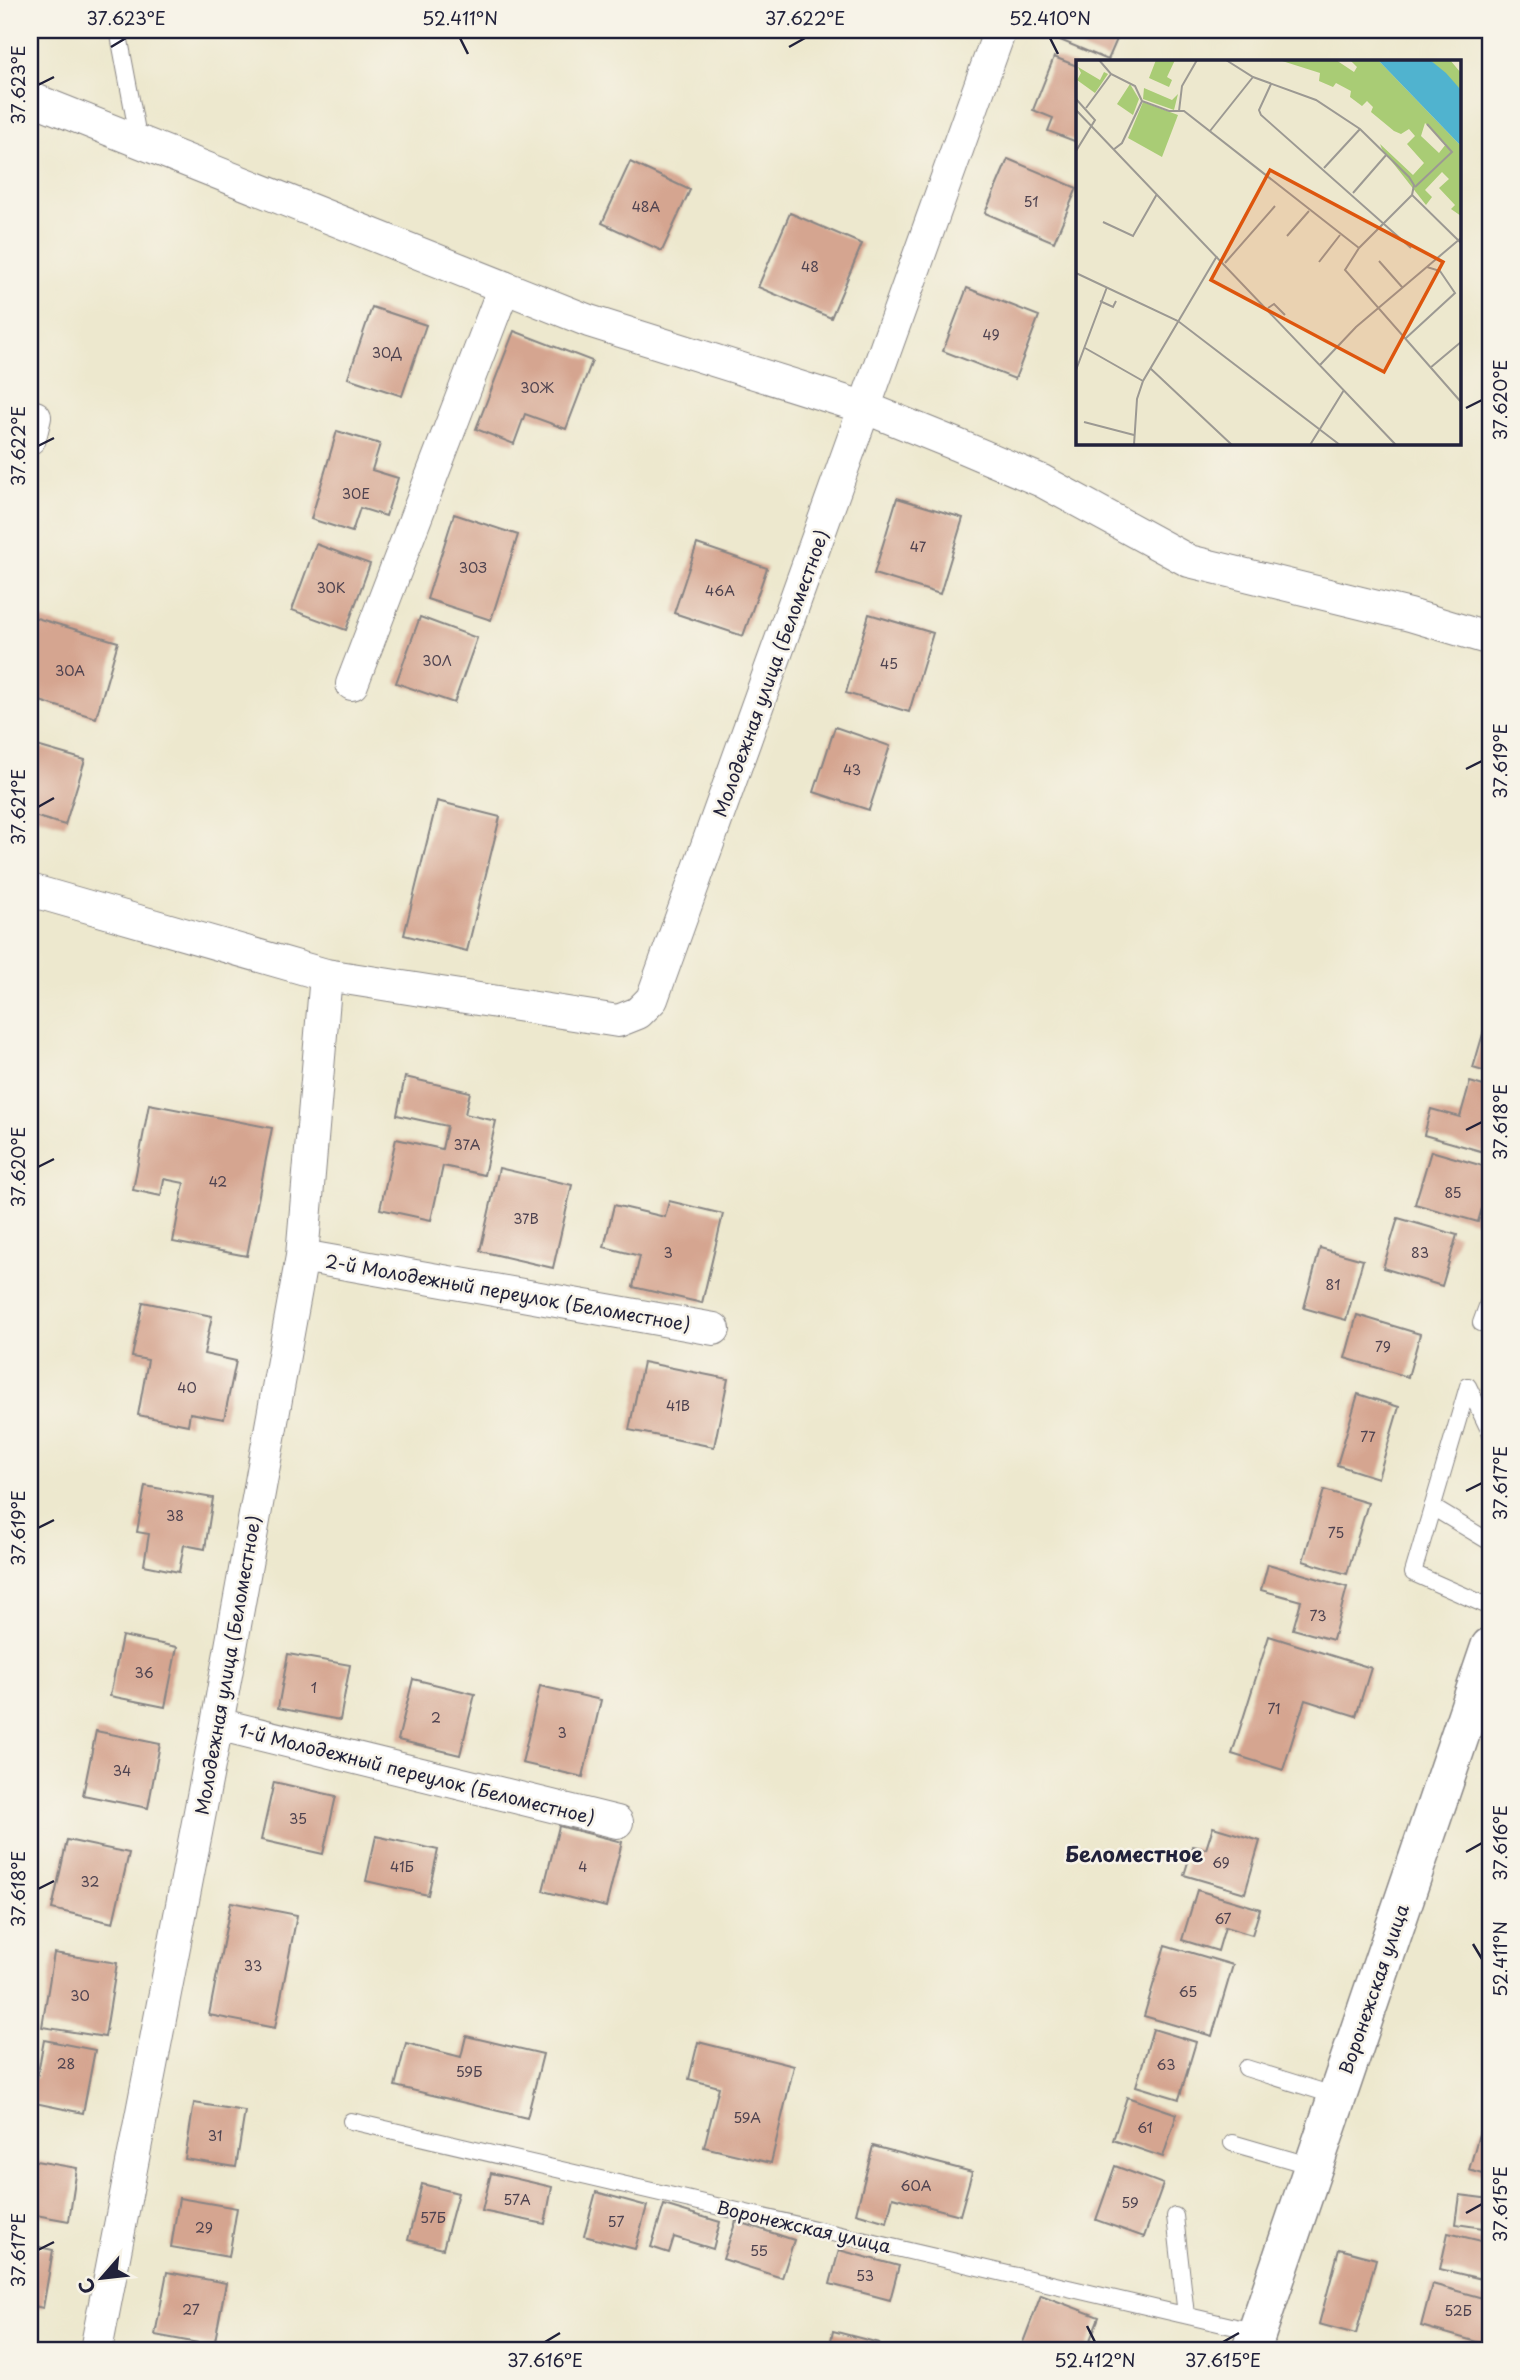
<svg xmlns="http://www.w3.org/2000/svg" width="1520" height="2380" viewBox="0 0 1520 2380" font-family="'Playpen Sans',sans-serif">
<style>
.building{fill:#d5a590}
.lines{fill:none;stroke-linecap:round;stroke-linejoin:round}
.service-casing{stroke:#888584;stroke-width:18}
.minor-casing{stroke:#888584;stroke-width:34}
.tertiary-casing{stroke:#888584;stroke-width:41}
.service{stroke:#fff;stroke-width:16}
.minor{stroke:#fff;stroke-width:32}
.tertiary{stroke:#fff;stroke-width:38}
.ticks{fill:none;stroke:#22223b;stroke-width:2.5}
.labels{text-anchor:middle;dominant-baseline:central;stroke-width:5;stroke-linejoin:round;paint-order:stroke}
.number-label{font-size:14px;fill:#4f4350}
.street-label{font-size:18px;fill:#22223b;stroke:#f7f3e8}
.quarter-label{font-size:21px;font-weight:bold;fill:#22223b;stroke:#f7f3e8}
.inset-road{fill:none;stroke:#9c9993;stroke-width:2}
.view{fill:#de560e;fill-opacity:0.15;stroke:#de560e;stroke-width:3.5}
.inset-edge{fill:none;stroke:#22223b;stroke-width:3.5}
.neatline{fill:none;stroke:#22223b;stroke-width:2.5}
.ticks-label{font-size:18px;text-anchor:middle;fill:#22223b}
</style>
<rect width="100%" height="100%" fill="#f7f3e8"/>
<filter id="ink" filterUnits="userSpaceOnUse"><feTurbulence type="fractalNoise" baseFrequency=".0143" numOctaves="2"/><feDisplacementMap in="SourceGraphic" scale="14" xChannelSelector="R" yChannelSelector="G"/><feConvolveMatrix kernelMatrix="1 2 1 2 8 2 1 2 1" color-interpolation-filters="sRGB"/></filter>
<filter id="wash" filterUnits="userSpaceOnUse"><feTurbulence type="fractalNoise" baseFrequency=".00686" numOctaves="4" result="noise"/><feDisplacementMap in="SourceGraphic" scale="28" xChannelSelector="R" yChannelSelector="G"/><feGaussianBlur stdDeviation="1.57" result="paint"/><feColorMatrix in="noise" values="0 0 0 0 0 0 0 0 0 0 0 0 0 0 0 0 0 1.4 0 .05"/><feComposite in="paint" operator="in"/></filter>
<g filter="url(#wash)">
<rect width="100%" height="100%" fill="#ede8ce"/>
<g id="blocks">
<path class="building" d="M1065 30H1121L1108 60 1060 40Z
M1054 57 1077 66V142L1048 131 1053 118 1033 110Z
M1008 159 1077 188 1054 242 985 213Z
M630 162 690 190 662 251 602 223Z
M790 213 862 244 831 318 758 287Z
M967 288 1039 316 1015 379 943 351Z
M372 307 426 325 402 396 348 378Z
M514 331 592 361 566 429 525 414 514 444 476 429Z
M337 431 380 444 372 470 398 478 386 516 360 508 352 532 311 519Z
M897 498 963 518 940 594 874 574Z
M454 514 518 535 491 620 427 599Z
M316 544 370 564 346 630 292 610Z
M697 544 767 568 743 636 674 613Z
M869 614 933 633 909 712 846 693Z
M33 617 118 642 96 718 30 698V628Z
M420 617 477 638 454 703 396 683Z
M835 727 890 746 869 810 814 792Z
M30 744 85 760 65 825 30 815Z
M437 801 500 817 467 951 404 935Z
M1490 1010V1073L1473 1068Z
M405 1077 470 1092 465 1114 496 1121 484 1175 443 1166 431 1220 380 1209 396 1139 442 1149 447 1126 397 1115Z
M1470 1082 1490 1088V1129L1484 1152 1424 1135 1431 1109 1460 1117Z
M149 1104 272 1128 247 1256 173 1242 184 1183 164 1179 161 1196 133 1190Z
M1431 1151 1490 1168V1180L1478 1222 1415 1204Z
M499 1168 572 1185 553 1268 480 1251Z
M669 1201 723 1214 702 1303 633 1287 640 1256 604 1247 614 1205 665 1217Z
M1398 1218 1457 1235 1442 1286 1383 1268Z
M1320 1248 1363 1260 1346 1320 1304 1308Z
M143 1302 212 1316 204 1354 236 1361 224 1419 190 1413 188 1425 138 1415 148 1360 132 1357Z
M1357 1315 1420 1334 1408 1377 1345 1358Z
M643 1362 728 1379 714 1447 629 1430Z
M1358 1394 1399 1407 1378 1478 1337 1465Z
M145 1486 213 1498 205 1549 184 1545 179 1572 144 1565 149 1534 137 1532Z
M1324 1490 1368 1503 1347 1574 1303 1561Z
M1268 1564 1347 1587 1333 1640 1293 1629 1301 1601 1261 1590Z
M122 1636 177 1647 165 1707 110 1696Z
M1269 1636 1371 1668 1356 1716 1305 1700 1283 1770 1232 1754Z
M288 1654 350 1665 340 1720 278 1708Z
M413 1679 475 1694 460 1755 398 1740Z
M540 1686 601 1700 583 1777 522 1763Z
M96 1731 160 1744 148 1808 83 1795Z
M274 1782 336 1796 323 1854 261 1840Z
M559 1826 622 1842 606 1907 543 1891Z
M1213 1827 1260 1841 1245 1893 1184 1875 1193 1846 1206 1849Z
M376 1836 438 1850 428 1895 366 1881Z
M67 1840 129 1853 113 1923 52 1909Z
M1197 1890 1260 1909 1252 1935 1225 1927 1218 1951 1182 1940Z
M231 1902 297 1915 275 2028 209 2015Z
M1165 1945 1233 1965 1212 2036 1144 2016Z
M54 1953 117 1963 105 2037 42 2027Z
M1153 2029 1196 2042 1179 2099 1136 2086Z
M466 2036 543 2054 527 2118 395 2086 406 2043 461 2057Z
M44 2040 95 2050 83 2113 30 2102V2077L37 2078Z
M698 2042 794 2066 771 2163 704 2147 719 2087 689 2079Z
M1127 2097 1177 2114 1163 2157 1113 2140Z
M194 2103 245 2111 236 2167 185 2159Z
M1481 2127 1490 2130V2176L1469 2170Z
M873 2146 972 2172 960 2215 893 2197 887 2222 856 2213Z
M30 2160 77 2168 69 2221 30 2214Z
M1115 2166 1163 2184 1144 2237 1096 2220Z
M491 2173 552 2187 545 2224 482 2211Z
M422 2184 458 2193 443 2249 408 2240Z
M596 2192 647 2206 635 2249 584 2236Z
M1460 2195 1490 2199V2229L1456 2224Z
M179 2198 237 2208 229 2257 171 2247Z
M664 2205 720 2222 713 2249 674 2237 669 2253 651 2247Z
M736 2221 794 2240 782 2278 723 2259Z
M1448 2233 1490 2243V2281L1440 2269Z
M30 2245 53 2250 43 2308 30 2305Z
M1339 2249 1376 2259 1356 2334 1319 2324Z
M839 2250 899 2266 890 2300 830 2284Z
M167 2272 226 2283 214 2346 155 2335Z
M1432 2284 1490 2300V2320L1484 2344 1421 2326Z
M1041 2295 1099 2317 1086 2350H1035L1022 2345Z
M833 2331 879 2343 878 2350H829Z"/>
</g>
</g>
<g filter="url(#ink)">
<use href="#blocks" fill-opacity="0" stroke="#888584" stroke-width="2"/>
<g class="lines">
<defs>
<path id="service" d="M118 30 139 142
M1481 1323 1490 1298
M1468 1386 1413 1573 1490 1607
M1468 1386 1490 1432
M1432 1507 1490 1542
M1246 2068 1336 2096
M351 2121 1257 2332
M1232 2143 1312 2166
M1175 2216 1186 2315"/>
<path id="minor" d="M30 98 589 321 866 408 955 444 1042 481 1189 561 1410 615 1490 639
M30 438 35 417
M352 684 504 287
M30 890 326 975 618 1021 638 1013 652 999 1000 30
M302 1256 714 1329
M217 1724 617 1822
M96 2350 217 1724 302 1256 326 975"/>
<path id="tertiary" d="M1251 2350 1490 1647"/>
</defs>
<use href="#service" class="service-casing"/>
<use href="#minor" class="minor-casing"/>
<use href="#tertiary" class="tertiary-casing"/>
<use href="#service" class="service"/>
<use href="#minor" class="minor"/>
<use href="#tertiary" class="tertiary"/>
</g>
</g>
<path class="ticks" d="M460 38 468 54M1050 38 1058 54M111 47 126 38M789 47 805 38M38 85 54 77M1466 408 1482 400M38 446 54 438M1466 769 1482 761M38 807 54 798M1466 1130 1482 1122M38 1167 54 1159M1466 1491 1482 1483M38 1528 54 1520M1466 1852 1482 1843M38 1889 54 1881M1473 1944 1482 1959M1466 2213 1482 2204M38 2250 54 2242M1087 2326 1095 2342M545 2342 560 2333M1223 2342 1239 2333"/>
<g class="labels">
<g class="number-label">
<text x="1031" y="201">51</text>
<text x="646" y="206">48А</text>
<text x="810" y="266">48</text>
<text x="991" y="334">49</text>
<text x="387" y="352">30Д</text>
<text x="537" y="387">30Ж</text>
<text x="356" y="493">30Е</text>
<text x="918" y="546">47</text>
<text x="473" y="567">30З</text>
<text x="331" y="587">30К</text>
<text x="720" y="590">46А</text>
<text x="437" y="660">30Л</text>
<text x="889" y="663">45</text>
<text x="70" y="670">30А</text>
<text x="852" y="769">43</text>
<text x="467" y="1144">37А</text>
<text x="218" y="1181">42</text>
<text x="1453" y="1192">85</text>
<text x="526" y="1218">37В</text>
<text x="668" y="1252">3</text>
<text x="1420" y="1252">83</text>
<text x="1333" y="1284">81</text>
<text x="1383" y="1346">79</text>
<text x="187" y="1387">40</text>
<text x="678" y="1405">41В</text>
<text x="1368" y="1436">77</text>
<text x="175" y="1515">38</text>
<text x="1336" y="1532">75</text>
<text x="1318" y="1615">73</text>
<text x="144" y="1672">36</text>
<text x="314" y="1687">1</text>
<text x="1274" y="1708">71</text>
<text x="436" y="1717">2</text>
<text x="562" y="1732">3</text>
<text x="122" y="1770">34</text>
<text x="298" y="1818">35</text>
<text x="1221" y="1862">69</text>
<text x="402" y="1866">41Б</text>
<text x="583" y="1866">4</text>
<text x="90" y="1881">32</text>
<text x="1223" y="1918">67</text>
<text x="253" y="1965">33</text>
<text x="1188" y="1991">65</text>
<text x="80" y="1995">30</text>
<text x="66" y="2063">28</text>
<text x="1166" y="2064">63</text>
<text x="469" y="2071">59Б</text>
<text x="747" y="2117">59А</text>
<text x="1145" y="2127">61</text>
<text x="215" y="2135">31</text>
<text x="916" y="2185">60А</text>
<text x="517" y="2199">57А</text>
<text x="1130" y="2202">59</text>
<text x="433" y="2217">57Б</text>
<text x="616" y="2221">57</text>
<text x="204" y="2227">29</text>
<text x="759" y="2250">55</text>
<text x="865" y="2275">53</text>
<text x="191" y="2309">27</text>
<text x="1458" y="2310">52Б</text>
</g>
<g class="street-label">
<text transform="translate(770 673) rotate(-70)">Молодежная улица (Беломестное)</text>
<text transform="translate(508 1292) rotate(10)">2-й Молодежный переулок (Беломестное)</text>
<text transform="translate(227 1665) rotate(-80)">Молодежная улица (Беломестное)</text>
<text transform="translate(417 1773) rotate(14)">1-й Молодежный переулок (Беломестное)</text>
<text transform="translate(1373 1989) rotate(-71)">Воронежская улица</text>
<text transform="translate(804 2226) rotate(13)">Воронежская улица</text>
</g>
<g class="quarter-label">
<text x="1134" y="1853">Беломестное</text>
</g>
</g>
<g transform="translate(1076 60)">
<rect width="385" height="385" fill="#ede8ce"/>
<path d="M80 0H99L91 17 96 20 93 27 73 18ZM203 0H260L278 12 281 7 274 0H302L385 86V156L375 149 379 145 363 128 373 119 366 112 349 130 356 137 350 145 306 89 304 84 337 115 348 103 331 84 339 76 333 69 325 74 318 71 295 52 297 47 291 41 286 46 274 37 275 31 260 23 257 27 243 21 244 13ZM349 63 370 84 363 93 345 76ZM354 0H374L385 13V30ZM2 7 24 20 28 12 32 14 19 33 1 20 5 13ZM54 24 63 39 57 55 41 44ZM68 28 96 40 102 34 98 50 67 39ZM67 42 102 55 86 97 52 78Z" fill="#a9cc75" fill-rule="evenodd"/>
<path d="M302 0H354L370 13 385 30V86Z" fill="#50b3cf"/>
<path class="inset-road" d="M23 0 35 14 59 26 66 41M150 0 177 17 240 40 284 69 333 117 338 125 336 135 385 183M195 24 183 50 185 55 335 188M0 39 19 60 0 91M10 48 35 14M0 50 320 385M103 51 106 26 121 0M134 71 177 17M37 90 46 83 66 41 93 51H108L283 188M248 108 284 69M339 127 376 92 351 64M277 133 311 94M336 135 283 188 269 210 385 342M27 162 57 176 81 134M211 176 233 151M303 201 326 227M243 202 264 175M149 203 199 146M0 213 102 261 264 385M24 241 37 247 40 241M192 248 198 244 209 255M330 278 379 233 364 211 351 207M9 288 67 321M244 305 280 267 385 178M74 308 156 385M354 308 385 282M0 310 31 227M8 362 58 375M58 385 61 339 67 321 141 196M234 385 268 330"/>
<path class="view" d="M194 110 367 202 308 312 135 220Z"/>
<rect width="385" height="385" class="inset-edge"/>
</g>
<rect width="1520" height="2380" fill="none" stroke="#f7f3e8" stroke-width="77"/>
<g transform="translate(102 2278) rotate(242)" stroke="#f7f3e8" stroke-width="5" paint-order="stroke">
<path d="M0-5L12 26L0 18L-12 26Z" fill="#22223b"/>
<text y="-10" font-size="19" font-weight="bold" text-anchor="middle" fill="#22223b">С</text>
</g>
<rect x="38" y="38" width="1444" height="2304" class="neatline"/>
<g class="ticks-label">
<text x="126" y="25">37.623°E</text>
<text x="460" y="25">52.411°N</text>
<text x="805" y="25">37.622°E</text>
<text x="1050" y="25">52.410°N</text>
<text transform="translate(19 85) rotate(-90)" y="6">37.623°E</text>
<text transform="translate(1501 400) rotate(-90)" y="6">37.620°E</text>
<text transform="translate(19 446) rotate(-90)" y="6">37.622°E</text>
<text transform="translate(1501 761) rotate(-90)" y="6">37.619°E</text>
<text transform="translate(19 807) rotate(-90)" y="6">37.621°E</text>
<text transform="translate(1501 1122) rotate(-90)" y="6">37.618°E</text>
<text transform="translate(19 1167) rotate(-90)" y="6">37.620°E</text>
<text transform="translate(1501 1483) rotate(-90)" y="6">37.617°E</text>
<text transform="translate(19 1528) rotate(-90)" y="6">37.619°E</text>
<text transform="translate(1501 1843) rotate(-90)" y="6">37.616°E</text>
<text transform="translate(19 1889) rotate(-90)" y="6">37.618°E</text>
<text transform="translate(1501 1959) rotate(-90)" y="6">52.411°N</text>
<text transform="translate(1501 2204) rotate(-90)" y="6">37.615°E</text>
<text transform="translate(19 2250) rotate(-90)" y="6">37.617°E</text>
<text x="545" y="2367">37.616°E</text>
<text x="1095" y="2367">52.412°N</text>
<text x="1223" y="2367">37.615°E</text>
</g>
</svg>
